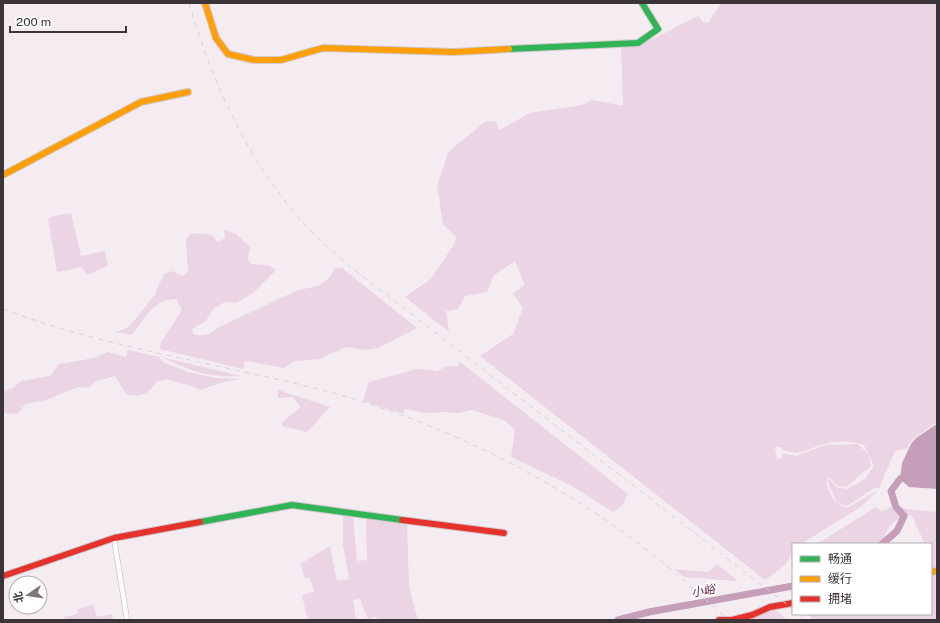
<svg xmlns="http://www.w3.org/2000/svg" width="940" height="623" viewBox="0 0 940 623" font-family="'Public Sans','Noto Sans SC',sans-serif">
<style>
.green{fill:#ebd4e3}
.water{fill:#c59eb9}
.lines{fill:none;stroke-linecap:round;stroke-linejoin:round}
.river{stroke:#c59eb9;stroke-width:7}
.street-casing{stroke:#cec9cc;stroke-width:6}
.fast-casing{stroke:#cec9cc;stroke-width:8}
.slow-casing{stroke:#cec9cc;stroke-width:8}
.jam-casing{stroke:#cec9cc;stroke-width:8}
.street{stroke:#fdfcfd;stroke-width:4.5}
.fast{stroke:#30b455;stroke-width:6}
.slow{stroke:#ff9f0a;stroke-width:6}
.jam{stroke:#e5322d;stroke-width:6}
.rail{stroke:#d6d3d5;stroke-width:1;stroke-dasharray:5 5;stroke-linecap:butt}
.labels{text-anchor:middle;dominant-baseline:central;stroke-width:3.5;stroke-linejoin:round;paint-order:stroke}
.water-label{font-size:12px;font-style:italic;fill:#581949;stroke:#fff}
</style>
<rect width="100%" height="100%" fill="#f4ecf1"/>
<path class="green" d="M726 3H937V422L913 439 906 449 895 451 879 488H874L847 506 837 502 827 480 829 479 837 487 847 489 865 479 874 466 864 445C851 441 837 440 824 444 805 450 802 456 782 450L781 447H775L777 459 783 458 782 453 796 456 826 445 858 444 868 454 871 466 846 487 838 486 828 476 826 482C830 496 833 503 847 508L878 490 862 506 801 544H793C793 562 778 571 765 580L480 356 513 334 523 308 513 293 525 285 515 261 494 275 487 292 465 296 458 309 446 311 449 332 405 297 431 279 455 243 456 237 443 224 437 185 449 151 485 122 495 121 500 130 530 113 582 105 593 100 623 106 621 45C628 45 636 45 643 43 663 36 680 23 699 16L703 22 708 23 720 5Z
M71 213 81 256 105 251 108 266 87 275 82 267 57 272 48 219 54 216Z
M224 229 236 234 250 247 248 259 250 264 268 265 276 270 252 294 236 303 225 302 213 309 206 321 192 329 193 334C202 337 210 335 217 328L298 290 319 286 329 278 335 268H342L417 328 378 348 366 350 346 347 319 359 294 361 284 368 245 361 243 369 160 349 161 342 182 310 176 299C153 299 145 319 132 335L115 332 128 328 154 296 164 274 173 271 182 276 188 272 186 239 191 233 212 235 218 242 225 238Z
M128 350 159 357 163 362 188 372 216 378 241 379 223 382 200 390 191 386 166 379 156 382C149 394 140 398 126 394L115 376 94 382 89 388 78 387 46 400 25 404 18 414 3 413V391L13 388 21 381 50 376 59 364 95 358 107 352 126 357Z
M161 357 241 376C205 378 193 371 161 357Z
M460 362 628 494 622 506 613 512 570 485 511 457 515 430 504 420 472 410 458 413 445 412 427 413 405 409 403 414 363 401 369 382 417 369 437 371 447 366 457 367Z
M278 390 330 407 307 432 282 426 283 421 301 407 292 397 278 398Z
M895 505 905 509 937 512V569L931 570V544H925L912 516 904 514 890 526 880 544H817L876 507 881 512Z
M343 515 353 516 357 561 367 560 366 518 407 523 409 587 418 620H381L375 617 368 619 360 599 353 600 356 620H308L302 596 314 591 310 578H305L300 564 330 546 337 581 349 579 343 544Z
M717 564 738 581 684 577 674 569 709 572Z
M937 573V620H814L807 614H931V575Z
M93 605 97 617 112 614 113 620H65L64 617 78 614 77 609Z
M775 610 788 620H753L750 617Z"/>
<path class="water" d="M937 424V489L909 487 900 479 902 463 911 444 916 438Z"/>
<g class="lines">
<path class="river" d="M882 544 897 531 904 516 896 507 891 491 900 479 908 475
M618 620 649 612 793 586"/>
<defs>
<path id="street" d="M114 538 127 620"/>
<path id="fast" d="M509 49 638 43 658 29 642 3
M200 522 292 505 402 520"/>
<path id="slow" d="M205 3 216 38 228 54 254 60H281L323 48 454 52 509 49
M3 175 141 102 188 92
M931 572 937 571"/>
<path id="jam" d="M402 520 504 533
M3 576 114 538 200 522
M719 620H732L752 615 770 607 793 603"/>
</defs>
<use href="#street" class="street-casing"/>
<use href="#fast" class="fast-casing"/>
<use href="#slow" class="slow-casing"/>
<use href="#jam" class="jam-casing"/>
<use href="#street" class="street"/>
<use href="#fast" class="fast"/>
<use href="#slow" class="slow"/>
<use href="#jam" class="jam"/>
<path class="rail" d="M189 3C213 84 248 162 305 225 321 242 339 257 357 272L793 609
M3 309C116 352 238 365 354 399 459 431 570 488 656 557 681 577 704 599 729 620
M799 614 807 620"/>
</g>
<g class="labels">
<g class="water-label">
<text transform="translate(703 591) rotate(-10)">小峪</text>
</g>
</g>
<rect width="940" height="623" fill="none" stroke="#3b3539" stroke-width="8"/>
<rect x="792" y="543" width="140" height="72" fill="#ffffff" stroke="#b1aeb0"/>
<rect x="800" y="556" width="20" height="6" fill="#30b455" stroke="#b1aeb0"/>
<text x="828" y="563" font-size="12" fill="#3b3539">畅通</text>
<rect x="800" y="576" width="20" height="6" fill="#ff9f0a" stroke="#b1aeb0"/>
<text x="828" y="583" font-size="12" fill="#3b3539">缓行</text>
<rect x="800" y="596" width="20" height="6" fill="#e5322d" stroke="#b1aeb0"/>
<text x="828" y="603" font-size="12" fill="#3b3539">拥堵</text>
<g transform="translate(28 595) rotate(257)"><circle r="19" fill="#ffffff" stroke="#b1aeb0"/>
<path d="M0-3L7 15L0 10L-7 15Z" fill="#7c7579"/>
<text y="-6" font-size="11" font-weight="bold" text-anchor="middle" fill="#3b3539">北</text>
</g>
<path d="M10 26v6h116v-6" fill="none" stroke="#3b3539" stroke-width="2"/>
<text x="16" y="26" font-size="12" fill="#3b3539" stroke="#ffffff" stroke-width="3" paint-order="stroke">200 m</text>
</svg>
